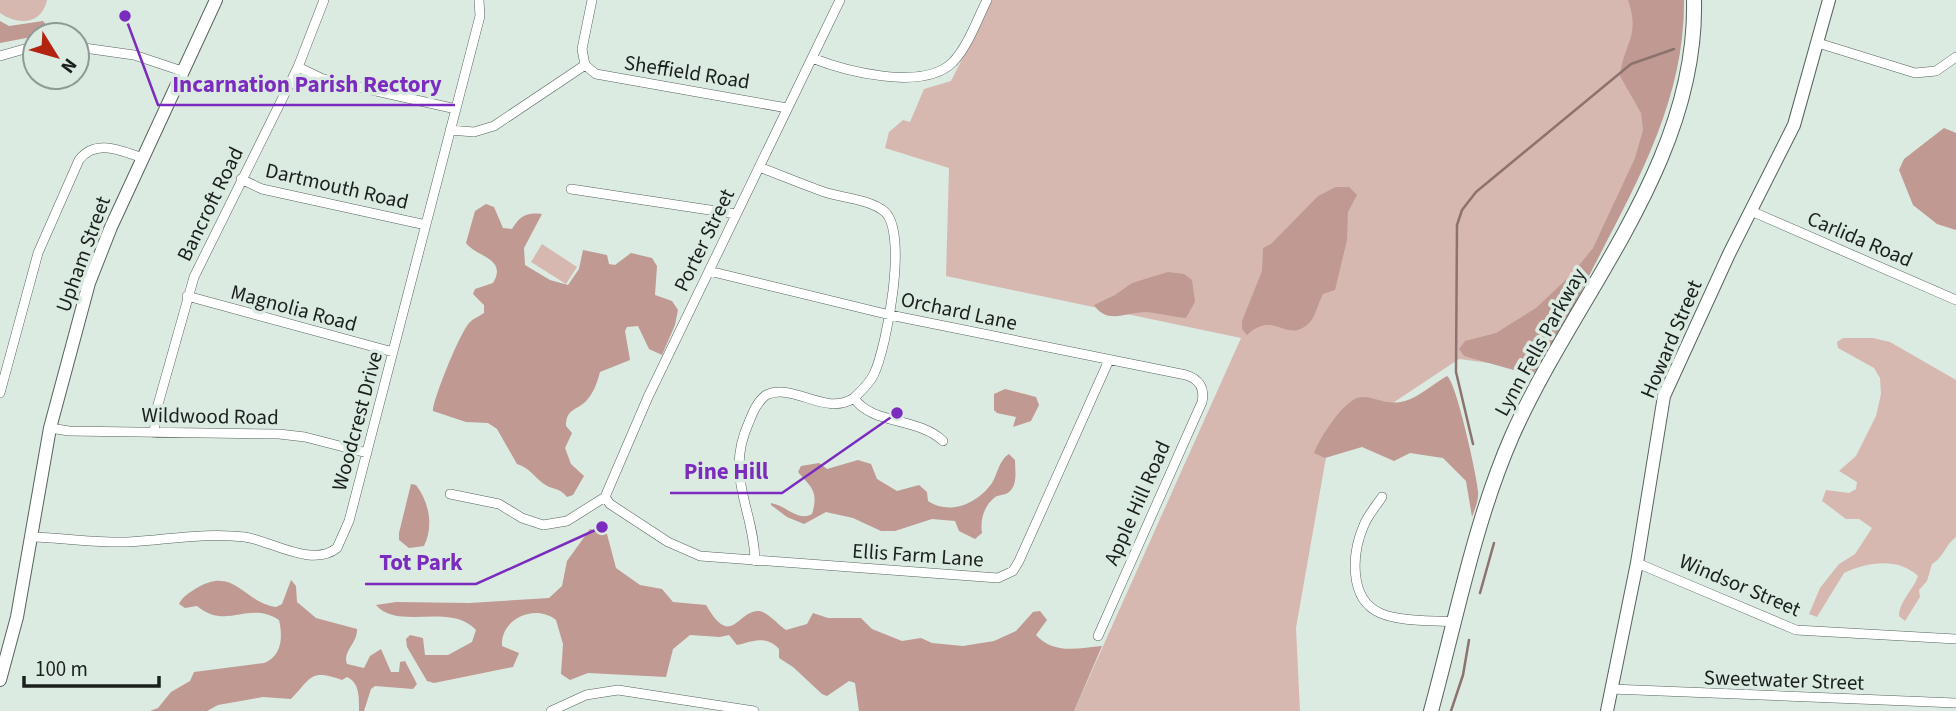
<svg xmlns="http://www.w3.org/2000/svg" width="1956" height="711" viewBox="0 0 1956 711" font-family="'Source Sans 3',sans-serif">
<style>
.green{fill:#d7b8b1}
.forest{fill:#bf9992}
.lines{fill:none;stroke-linecap:round;stroke-linejoin:round}
.stream{stroke:#8c736e;stroke-width:2.5}
.street-casing{stroke:#55635b;stroke-width:10}
.secondary-casing{stroke:#55635b;stroke-width:14}
.primary-casing{stroke:#55635b;stroke-width:16}
.street{stroke:#fff;stroke-width:9}
.secondary{stroke:#fff;stroke-width:12}
.primary{stroke:#fff;stroke-width:14}
.labels{text-anchor:middle;dominant-baseline:central;stroke-width:7;stroke-linejoin:round;paint-order:stroke}
.street-label{font-size:21px;fill:#1b201d;stroke:#dbebe2}
.leader{fill:none;stroke:#7b2cbf;stroke-width:2.5}
.callout-dot{fill:#7b2cbf;stroke:#dbebe2;stroke-width:2.5}
.callout-label{font-size:23px;text-anchor:middle;font-weight:bold;fill:#7b2cbf;stroke:#dbebe2;stroke-width:7;stroke-linejoin:round;paint-order:stroke}
</style>
<rect width="100%" height="100%" fill="#dbebe2"/>
<path class="green" d="M0 0H47C42 24 19 26 0 13Z
M992 0H1680L1643 156 1528 368 1459 359 1328 446 1296 628 1300 711H1074L1241 338 946 276 949 168 885 148 889 132 903 120 910 122 924 89 951 81Z
M542 244 577 267 566 284 531 262Z
M1843 338H1873L1890 342 1956 380V537C1945 545 1944 557 1932 564L1927 581 1919 590 1920 597 1905 621 1899 616C1899 602 1913 590 1918 576 1898 557 1867 562 1844 573L1817 617 1809 614 1820 588 1839 564 1855 554 1872 528 1859 519H1846L1822 501 1826 490 1849 493 1856 489 1857 482 1839 471 1856 456 1876 416 1881 394 1880 378 1874 368 1838 348 1837 342Z"/>
<path class="forest" d="M1628 0H1684C1685 98 1638 181 1594 266 1576 301 1558 341 1534 373L1528 374 1464 356 1459 349 1465 341 1496 333 1536 308 1572 274 1593 248 1635 158 1643 130 1641 113 1620 76C1623 44 1641 37 1628 0Z
M0 21 9 26 43 21 48 27 42 35 0 43Z
M1944 128 1956 133V230L1937 224 1913 205 1899 170 1904 159Z
M1336 187H1349L1357 195 1348 212 1347 240 1335 290 1323 294C1318 303 1315 319 1308 324 1286 344 1274 309 1247 335L1242 329V321L1262 271 1263 248 1271 244 1318 196Z
M486 204 494 207 503 228 512 229C520 216 526 212 542 214L524 248 525 265 550 280 568 285 579 269 583 250 607 255 609 264 615 265 631 253 652 258 657 266 655 295 672 301 678 310 675 325 662 355 649 349 638 326 627 327 625 331 630 360 600 372C597 383 594 392 587 400 577 411 566 408 566 426L572 433 565 448 571 464 584 476 573 495 567 497C559 487 552 490 544 484 533 476 530 468 517 464L497 429 488 423 466 422 433 411C433 399 461 330 470 322 474 318 480 316 484 313V305L473 294 475 289 493 283C508 258 476 257 466 243L475 211Z
M1168 272 1184 274 1192 280 1195 302 1186 318C1172 317 1159 313 1146 312 1127 312 1107 325 1094 305L1115 295 1132 283Z
M1447 376C1456 381 1477 476 1478 491 1479 499 1475 509 1472 517L1466 481 1443 458 1410 453 1394 461 1362 447 1325 458 1314 453C1319 439 1345 397 1362 397 1377 397 1385 406 1405 401 1418 398 1434 383 1447 376Z
M1005 389 1036 397 1039 405 1031 421 1013 427 1016 417 997 413 994 410V394Z
M1009 454 1015 460C1015 470 1018 485 1009 492 1005 496 998 494 994 498 983 507 980 522 982 533L975 539 959 531 955 521 932 519 895 531H881L853 518 826 512 804 524 787 517 771 505V503C787 506 798 522 812 514 819 491 811 487 798 472L801 466 819 463 827 469 858 460 871 464 877 479 897 491 919 485 927 492 928 501C950 516 978 503 992 483 998 473 999 460 1009 454Z
M411 484 416 485C429 502 434 526 424 546L409 548 399 540V533Z
M590 529 607 534 616 568 640 585 662 589 673 602 706 605C732 650 737 610 759 611 768 612 778 625 786 630L807 624 813 613 828 618H861L872 629 902 641 921 638 932 643 963 646 994 641 1016 631 1033 612 1040 611 1047 620 1036 635C1054 655 1079 648 1102 646L1074 711H859L855 683 849 681 827 696 822 694 793 667 779 658V649C766 635 754 641 737 645L729 635 720 637 690 635 673 649 666 677 588 673 570 680 561 674 563 644 556 620C535 603 500 619 502 646L519 653 513 667 434 683 427 681 407 647 406 639 410 635 423 638 425 655H448L472 642 476 630C450 602 398 631 376 605L396 602 469 603 549 598 562 586 567 561Z
M291 580 296 586 297 602 316 618 357 629C358 643 342 651 347 664L364 668 370 656 381 649 391 672H399L400 662 405 661 417 684 413 689 375 686 371 689 364 711H359C359 698 360 683 347 677L342 680C309 668 311 679 291 699L263 697 218 705 207 711H150L158 708 171 692 190 681 194 672 264 663C282 656 283 637 279 620 248 600 227 631 197 606L185 608 179 604C183 596 188 594 195 589 235 564 243 603 276 607L282 604Z"/>
<g class="lines">
<path class="stream" d="M1473 444 1456 372 1457 225 1462 210 1476 192 1631 64 1674 49
M1480 593 1494 543
M1451 711 1463 675 1469 640"/>
<defs>
<path id="street" d="M1818 43 1915 73 1936 71 1956 57
M77 47 134 55 182 71
M0 56 35 46
M812 58C845 71 923 92 953 62 968 46 977 20 987 0
M585 65 582 49 592 0
M298 67 323 79 456 109
M450 130 474 132 494 126 585 65 596 74 787 108
M759 167C780 175 802 184 824 192 842 198 870 199 885 212 908 234 887 346 874 374 870 383 861 391 854 398
M241 179 262 189 426 225
M571 189 736 214
M1751 211 1956 300
M709 271 890 315 1186 375C1199 379 1205 388 1202 402L1098 636
M187 296 393 352
M0 393 38 253 79 160C96 138 121 151 143 158
M50 428 69 431 279 434 305 437 367 453
M154 433 157 408 194 277 298 67 324 0
M450 494 499 504 522 518 543 525 567 521 605 497
M605 497 610 504 668 542 700 556 998 578 1013 571 1019 561 1109 360
M605 497 648 397 840 0
M1382 497C1376 506 1368 515 1364 525 1352 552 1348 599 1380 613 1401 622 1432 620 1456 622
M32 537C64 538 96 543 128 542 168 540 205 532 245 537 272 541 312 568 337 548L349 521 480 16 479 0
M755 561C754 508 724 477 749 422 753 412 757 402 766 395 794 382 825 417 854 398 872 425 918 417 943 441
M1637 563 1796 630 1956 639
M1611 689 1956 703
M551 711 586 695 618 690 754 711"/>
<path id="secondary" d="M0 680 17 617 50 428 89 283 111 227 216 0
M1607 711 1637 563 1664 396 1729 254 1794 125 1829 0"/>
<path id="primary" d="M1431 711C1456 620 1474 523 1512 436 1575 294 1698 163 1694 0"/>
</defs>
<use href="#street" class="street-casing"/>
<use href="#secondary" class="secondary-casing"/>
<use href="#primary" class="primary-casing"/>
<use href="#street" class="street"/>
<use href="#secondary" class="secondary"/>
<use href="#primary" class="primary"/>
</g>
<g class="labels">
<g class="street-label">
<text transform="translate(687 72) rotate(9)">Sheffield Road</text>
<text transform="translate(337 186) rotate(13)">Dartmouth Road</text>
<text transform="translate(210 204) rotate(-64)">Bancroft Road</text>
<text transform="translate(1860 239) rotate(23)">Carlida Road</text>
<text transform="translate(704 240) rotate(-64)">Porter Street</text>
<text transform="translate(83 254) rotate(-70)">Upham Street</text>
<text transform="translate(294 308) rotate(15)">Magnolia Road</text>
<text transform="translate(959 311) rotate(12)">Orchard Lane</text>
<text transform="translate(1671 339) rotate(-67)">Howard Street</text>
<text transform="translate(1540 342) rotate(-61)">Lynn Fells Parkway</text>
<text transform="translate(210 416) rotate(1)">Wildwood Road</text>
<text transform="translate(357 421) rotate(-75)">Woodcrest Drive</text>
<text transform="translate(1137 503) rotate(-66)">Apple Hill Road</text>
<text transform="translate(918 555) rotate(4)">Ellis Farm Lane</text>
<text transform="translate(1740 585) rotate(23)">Windsor Street</text>
<text transform="translate(1784 680) rotate(2)">Sweetwater Street</text>
</g>
</g>
<path class="leader" d="M125 16L158 105H455M897 413L782 493H670M602 527L476 584H365"/>
<g class="callout-dot">
<circle cx="125" cy="16" r="7"/>
<circle cx="897" cy="413" r="7"/>
<circle cx="602" cy="527" r="7"/>
</g>
<g class="callout-label">
<text x="307" y="92">Incarnation Parish Rectory</text>
<text x="726" y="479">Pine Hill</text>
<text x="421" y="570">Tot Park</text>
</g>
<g transform="translate(56 56) rotate(127)"><circle r="33" fill="#dbebe2" stroke="#8e9a93" stroke-width="2"/>
<path d="M0-5L12 26L0 18L-12 26Z" fill="#b2240f"/>
<text y="-10" font-size="19" font-weight="bold" text-anchor="middle" fill="#1b201d">N</text>
</g>
<path d="M24 676v10h135v-10" fill="none" stroke="#1b201d" stroke-width="3.5"/>
<text x="35" y="676" font-size="21" fill="#1b201d" stroke="#dbebe2" stroke-width="5" paint-order="stroke">100 m</text>
</svg>
